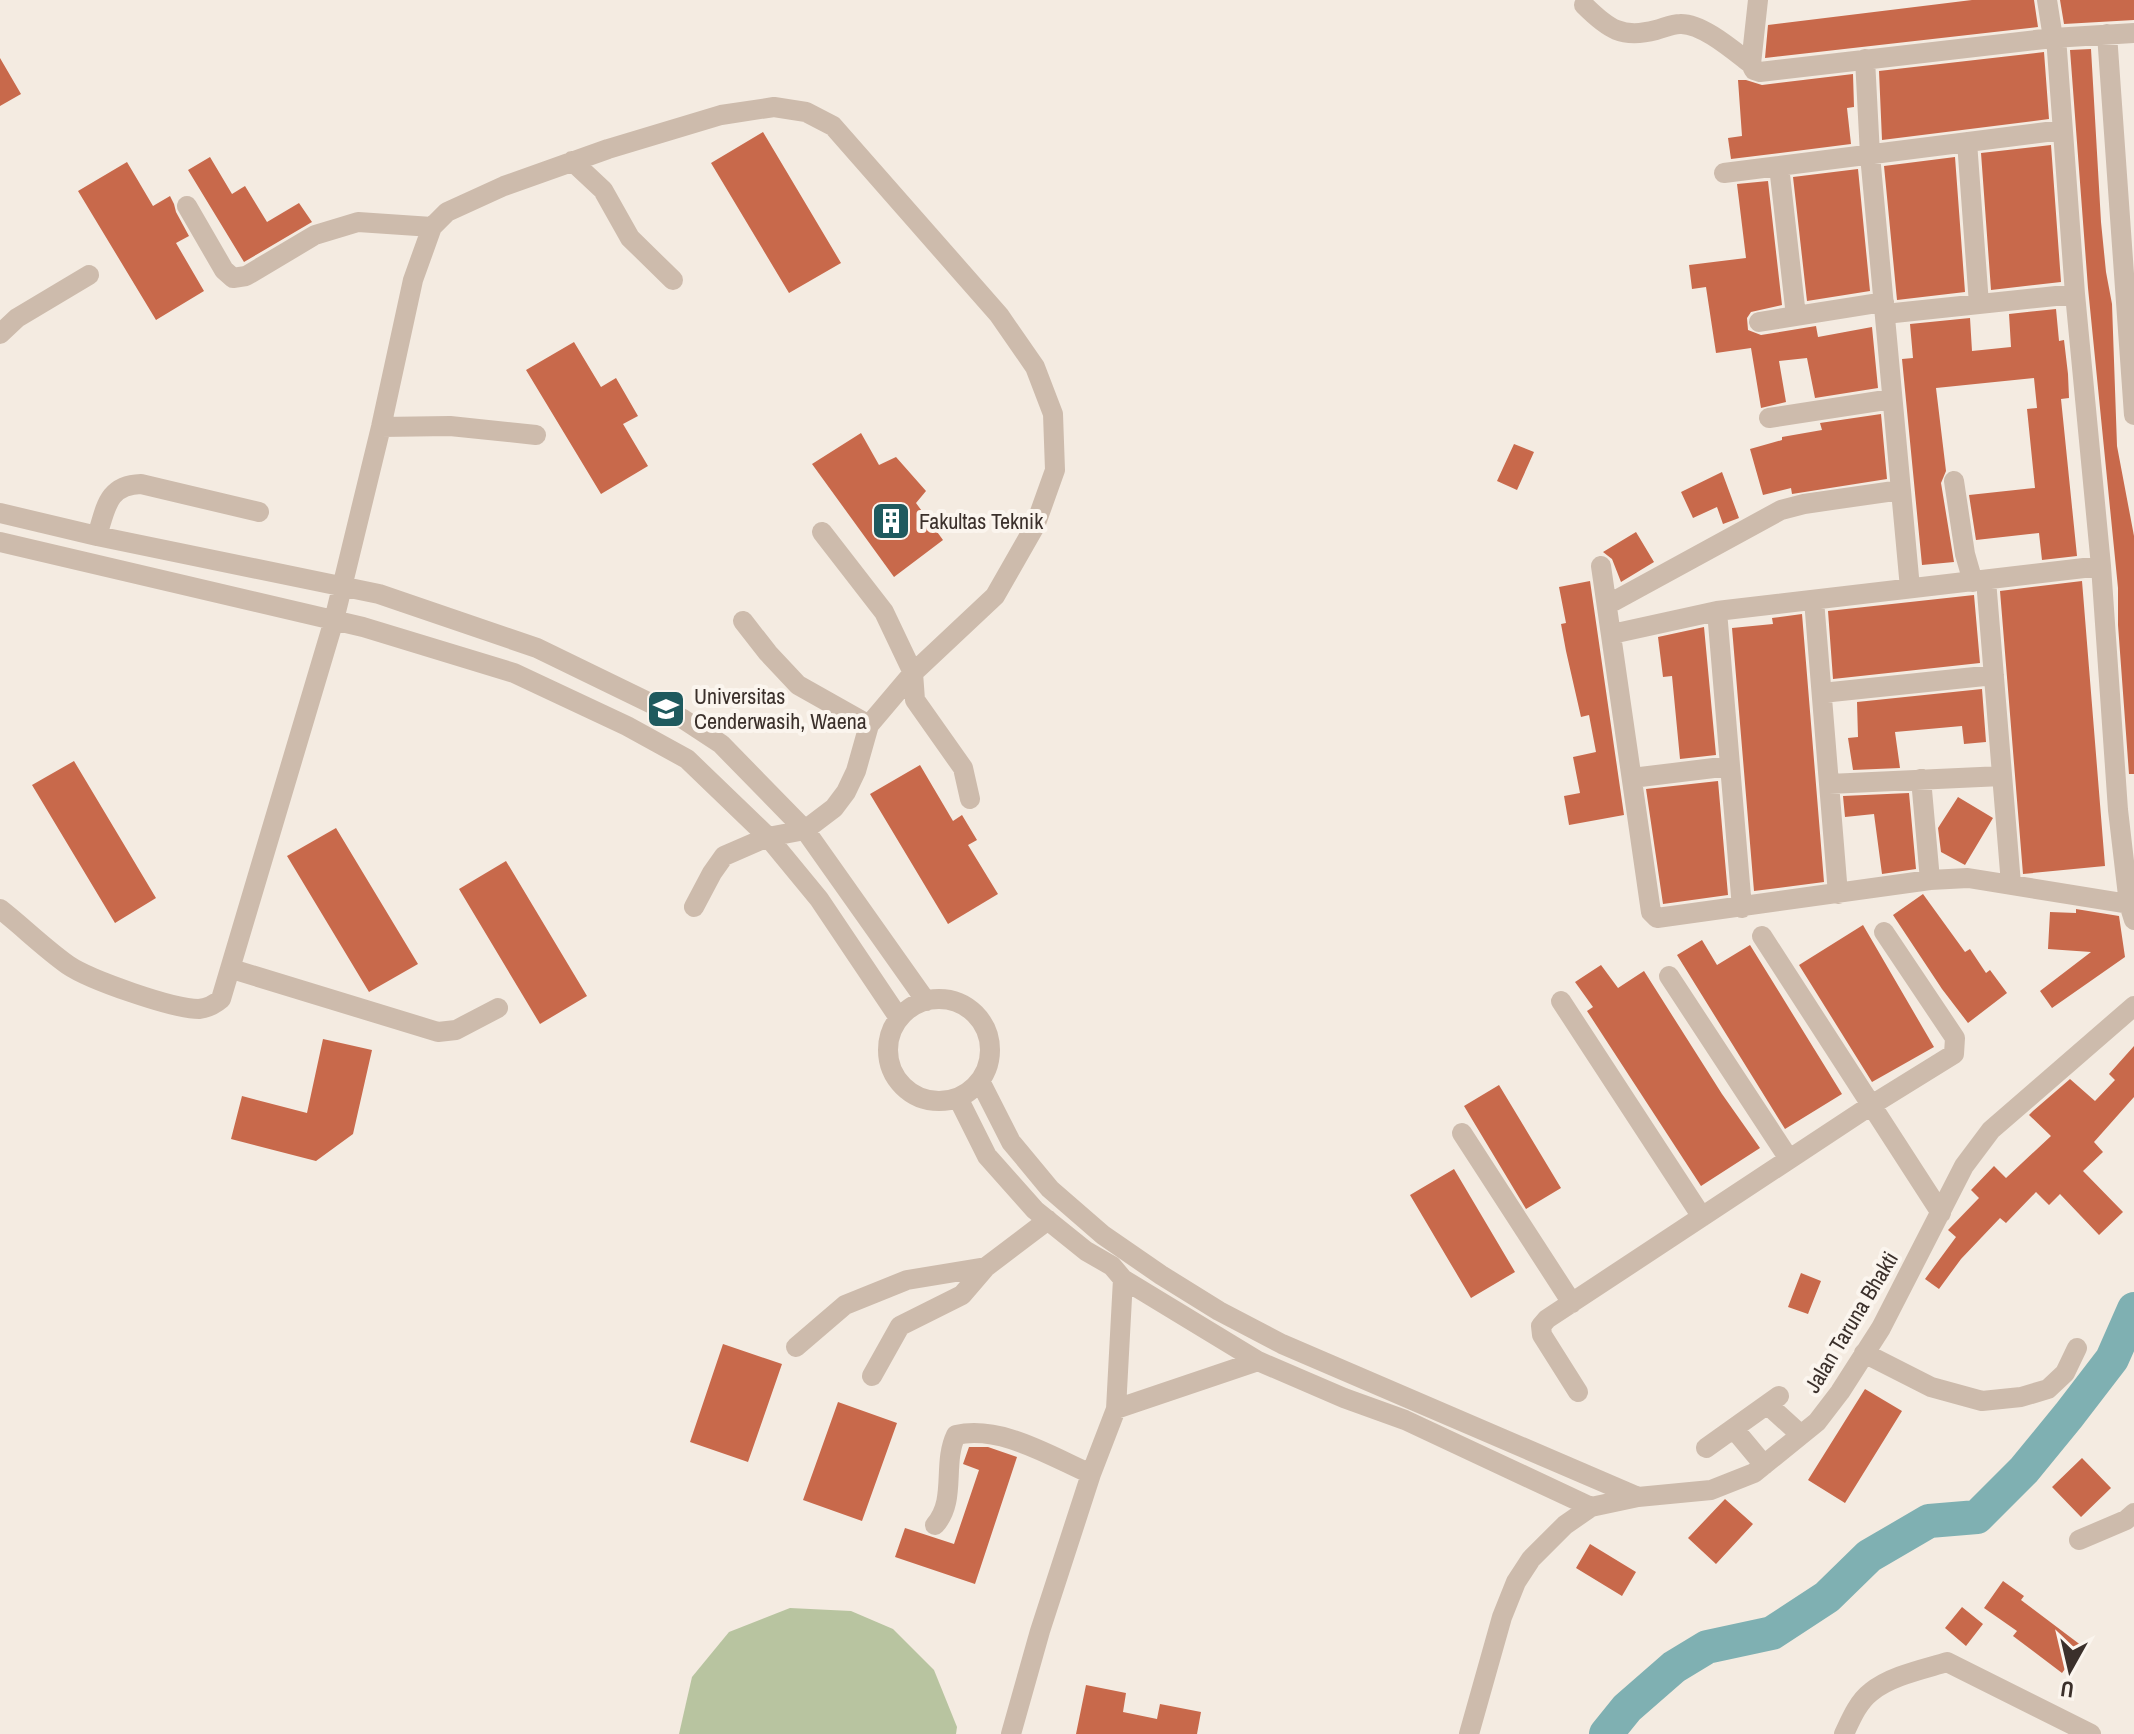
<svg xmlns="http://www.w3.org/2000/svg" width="2134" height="1734" viewBox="0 0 2134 1734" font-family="'Archivo Narrow',sans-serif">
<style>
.green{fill:#b8c4a0}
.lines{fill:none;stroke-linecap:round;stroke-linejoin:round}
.river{stroke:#7fb0b2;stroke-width:34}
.building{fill:#c8694b}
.minor{stroke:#cdbbac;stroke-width:20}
.labels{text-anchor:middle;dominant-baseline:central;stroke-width:8;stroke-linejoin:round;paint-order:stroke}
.poi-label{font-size:22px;fill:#3b302b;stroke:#fbf5ee;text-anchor:start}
.street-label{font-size:22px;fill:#3b302b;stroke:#fbf5ee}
</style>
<rect width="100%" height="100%" fill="#f4ebe1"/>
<path class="green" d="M790 1608 851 1611 893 1629 934 1670 957 1727 956 1734H679L692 1677 729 1632Z"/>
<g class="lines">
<path class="river" d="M1606 1734 1627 1708 1674 1667 1707 1647 1772 1633 1827 1597 1869 1556 1929 1521 1977 1517 2024 1470 2069 1415 2112 1359 2134 1309"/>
</g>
<path class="building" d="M1972 0H2034L2038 27 1765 58 1768 25Z
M2060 0H2134V20L2064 24Z
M2091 49 2101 222 2106 272 2112 304 2117 446 2134 536V774H2129L2118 625V588L2088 288 2070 50Z
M2044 52 2049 119 1882 140 1879 71Z
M0 58 21 94 0 106Z
M1853 74 1854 107 1847 108 1851 144 1731 159 1728 138 1742 136 1738 80H1746L1762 85Z
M763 132 841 263 789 293 711 163Z
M2051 145 2061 282 1991 290 1981 153Z
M210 157 232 194 245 186 267 222 299 203 312 222 244 262 188 170Z
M1955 157 1965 292 1897 300 1884 166Z
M127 162 153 206 170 196 174 204 176 212 189 236 176 243 204 291 156 320 78 191Z
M1858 169 1870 291 1807 301 1793 177Z
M1768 181 1782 305 1751 312 1747 318 1748 330 1761 335 1816 326 1818 337 1872 327 1878 388 1815 398 1807 358 1779 361 1786 402 1761 408 1751 348 1716 353 1706 287 1692 289 1689 265 1746 258 1737 184Z
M2056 309 2059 341 2064 340 2068 374 2069 398 2061 399 2077 556 2042 560 2039 533 1976 540 1969 495 2035 488 2027 409 2037 408 2034 378 1936 388 1946 471 1941 483 1954 562 1922 565 1902 359 1913 358 1910 324 1970 318 1972 351 2011 347 2009 314Z
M574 342 601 387 616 378 638 416 623 424 648 466 601 494 526 370Z
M1881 414 1887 479 1792 494 1791 488 1763 495 1750 449 1782 440V437L1822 430 1820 423Z
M861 433 879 465 896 457 926 491 916 503 943 540 894 577 812 464Z
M1514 444 1534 452 1517 490 1497 481Z
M1722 472 1739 518 1723 524 1717 507 1693 518 1681 492Z
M1636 532 1654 562 1621 582 1612 559 1603 552Z
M1590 581 1624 815 1569 825 1564 796 1580 793 1573 757 1596 752 1589 715 1581 717 1566 651 1561 624 1566 623 1559 587Z
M2082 581 2105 866 2023 874 2000 591Z
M1974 595 1980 663 1833 679 1828 611Z
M1802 614 1824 882 1754 891 1732 628 1773 624 1772 618Z
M1704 627 1716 755 1680 759 1672 676 1663 677 1658 637Z
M1982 689 1986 742 1964 744 1962 726 1895 732 1900 768 1853 770 1848 738 1858 737 1857 702Z
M74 761 156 898 115 923 32 785Z
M920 765 953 821 962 815 977 840 968 845 998 894 948 924 870 794Z
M1718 781 1728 895 1663 904 1646 789Z
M1909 793 1916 869 1882 874 1874 814 1845 817 1843 796Z
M1958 797 1993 818 1965 865 1941 852 1938 828Z
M336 828 418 964 369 992 287 856Z
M506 861 587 996 540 1024 459 889Z
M1923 894 1965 952 1970 949 1986 973 1990 970 2007 993 1968 1023 1942 989 1893 915Z
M2076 909 2119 916 2125 957 2052 1008 2040 991 2091 952 2048 949 2050 912 2076 913Z
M1863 925 1934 1047 1872 1082 1799 965Z
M1702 940 1717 965 1750 945 1842 1094 1785 1129 1677 955Z
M1601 965 1618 988 1644 971 1722 1094 1760 1148 1701 1186 1587 1011 1593 1007 1575 982Z
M323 1039 372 1050 353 1134 316 1161 231 1139 242 1096 307 1113Z
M2134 1046V1097L2094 1142 2103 1152 2083 1171 2123 1212 2099 1235 2060 1194 2049 1205 2036 1192 2006 1223 2000 1218 1961 1259 1939 1289 1925 1279 1956 1237 1948 1230 1979 1198 1971 1190 1994 1166 2006 1178 2051 1136 2029 1115 2033 1111 2070 1079 2095 1101 2115 1080 2109 1074Z
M1499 1085 1561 1188 1526 1209 1464 1106Z
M1454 1169 1515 1272 1471 1298 1410 1195Z
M1801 1273 1821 1281 1808 1314 1788 1307Z
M723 1344 782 1364 748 1462 690 1442Z
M1865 1389 1902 1411 1845 1503 1808 1480Z
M838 1402 897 1423 862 1521 803 1500Z
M969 1447H988L1017 1457 975 1584 895 1557 905 1528 954 1544 979 1470 963 1464Z
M2082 1458 2111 1488 2081 1517 2052 1487Z
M1725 1499 1753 1524 1716 1564 1688 1538Z
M1590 1544 1636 1572 1622 1596 1576 1568Z
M2003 1581 2024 1596 2021 1600 2082 1646 2062 1673 2013 1636 2017 1631 1984 1608Z
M1962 1607 1983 1624 1966 1646 1945 1628Z
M1086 1685 1126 1693 1123 1712 1157 1719 1160 1704 1201 1712 1197 1734H1076Z"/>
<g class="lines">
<path class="minor" d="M1758 0 1751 64 1754 70 1760 72 2053 38 2134 33
M2047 0 2053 38
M1584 5C1608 29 1622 39 1656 30 1664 28 1672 24 1680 24 1702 23 1734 51 1751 64
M2107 34 2134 415
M2056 37 2075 294 2101 566 2118 810 2129 904 2134 920
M1865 59 1870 155 1910 588
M1967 142 1979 304
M572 161 603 190 630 238 673 280
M1779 166 1796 316
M1724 173 2062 130
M187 206 224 270 233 278 246 276 315 235 358 222 432 227
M1885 314 2075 294
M1759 322 1884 302
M0 334 17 318 89 275
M1769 418 1892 399
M381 427 450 426 536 435
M1954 481 1965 554 1973 582
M0 513 97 536 379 594 537 648 683 719 721 744 805 830 926 1001
M822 532 884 612 913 673 915 700 963 768 970 799
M97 536C106 508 107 485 141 484L259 512
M0 542 363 627 514 673 627 726 687 759 768 837 819 899 899 1018
M1601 566 1651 912 1657 918 1930 880 1968 878 2129 904
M1986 580 2011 884
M1814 600 1838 894
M1607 605 1781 510 1804 504 1901 490
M1717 611 1742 908
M743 621 768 653 798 685 869 725
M1612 634 1717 611 2101 566
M1822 693 1994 675
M1632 778 1730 766
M1921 779 1930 880
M1829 784 2002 776
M0 909C23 927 44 948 68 965 90 980 173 1009 199 1009 208 1008 214 1005 221 999L334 620 381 427 413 280 432 227 447 212 504 186 608 149 721 115 774 107 806 112 833 126 999 315 1035 367 1053 414 1055 470 1035 526 995 596 913 673 869 725 856 771 846 792 834 808 805 830 768 837 724 856 712 873 694 907
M1762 936 1941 1213
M232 969 438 1032 456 1030 498 1008
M1669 976 1789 1159
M888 1050a51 51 0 1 1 102 0a51 51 0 1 1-102 0Z
M1561 1001 1702 1217
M980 1081 1011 1142 1050 1189 1103 1235 1161 1275 1219 1311 1282 1344 1638 1497
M958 1098 987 1156 1035 1210 1086 1251 1112 1266 1123 1279 1258 1361 1344 1398 1405 1420 1591 1507
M1462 1133 1572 1303
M796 1347 845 1305 907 1280 986 1267
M1864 1353 1931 1387 1982 1401 2021 1397 2048 1389 2065 1373 2077 1348
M872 1376 900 1326 962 1295 986 1267 1048 1220
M1578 1392 1542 1335 1541 1326 1547 1319 1870 1106 1954 1054 1955 1038 1884 932
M1768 1405 1801 1435
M1116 1409 1258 1361
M1734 1429 1764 1465
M1706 1448 1779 1396
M935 1525C957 1500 942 1464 956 1435 1001 1425 1050 1456 1091 1474
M2079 1540 2126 1520 2134 1513
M1011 1734 1040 1631 1091 1474 1116 1409 1123 1279
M1469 1734 1502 1617 1516 1582 1531 1559 1565 1525 1591 1507 1638 1497 1711 1490 1754 1473 1817 1422 1840 1392 1881 1328 1964 1166 1991 1130 2134 1006
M1844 1734C1851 1719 1858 1702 1871 1692 1890 1676 1924 1669 1947 1662L2091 1734"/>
</g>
<defs>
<symbol id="building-square" viewBox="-11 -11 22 22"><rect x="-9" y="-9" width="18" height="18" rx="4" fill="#1f5a5e" stroke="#fbf5ee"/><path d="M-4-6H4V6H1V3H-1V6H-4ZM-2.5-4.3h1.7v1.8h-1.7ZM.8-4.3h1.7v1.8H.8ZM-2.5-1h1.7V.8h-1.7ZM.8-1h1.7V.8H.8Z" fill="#fff"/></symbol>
<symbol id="university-square" viewBox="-11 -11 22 22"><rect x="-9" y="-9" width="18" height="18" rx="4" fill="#1f5a5e" stroke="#fbf5ee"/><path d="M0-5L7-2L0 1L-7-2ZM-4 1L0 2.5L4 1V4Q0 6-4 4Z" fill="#fff"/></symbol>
</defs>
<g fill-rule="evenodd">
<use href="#building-square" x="869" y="499" width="44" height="44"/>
<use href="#university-square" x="644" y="687" width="44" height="44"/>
</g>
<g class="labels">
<g class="poi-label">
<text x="919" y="521">Fakultas Teknik</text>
<text x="694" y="696">Universitas<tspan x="694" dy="25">Cenderwasih, Waena</tspan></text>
</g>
<g class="street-label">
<text transform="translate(1851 1322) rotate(-59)">Jalan Taruna Bhakti</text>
</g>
</g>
<g transform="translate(2070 1670) rotate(188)" stroke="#fbf5ee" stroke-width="6" paint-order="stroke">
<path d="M0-6L14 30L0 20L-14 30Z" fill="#3b302b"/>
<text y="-12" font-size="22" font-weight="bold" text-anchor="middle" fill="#3b302b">U</text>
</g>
</svg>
